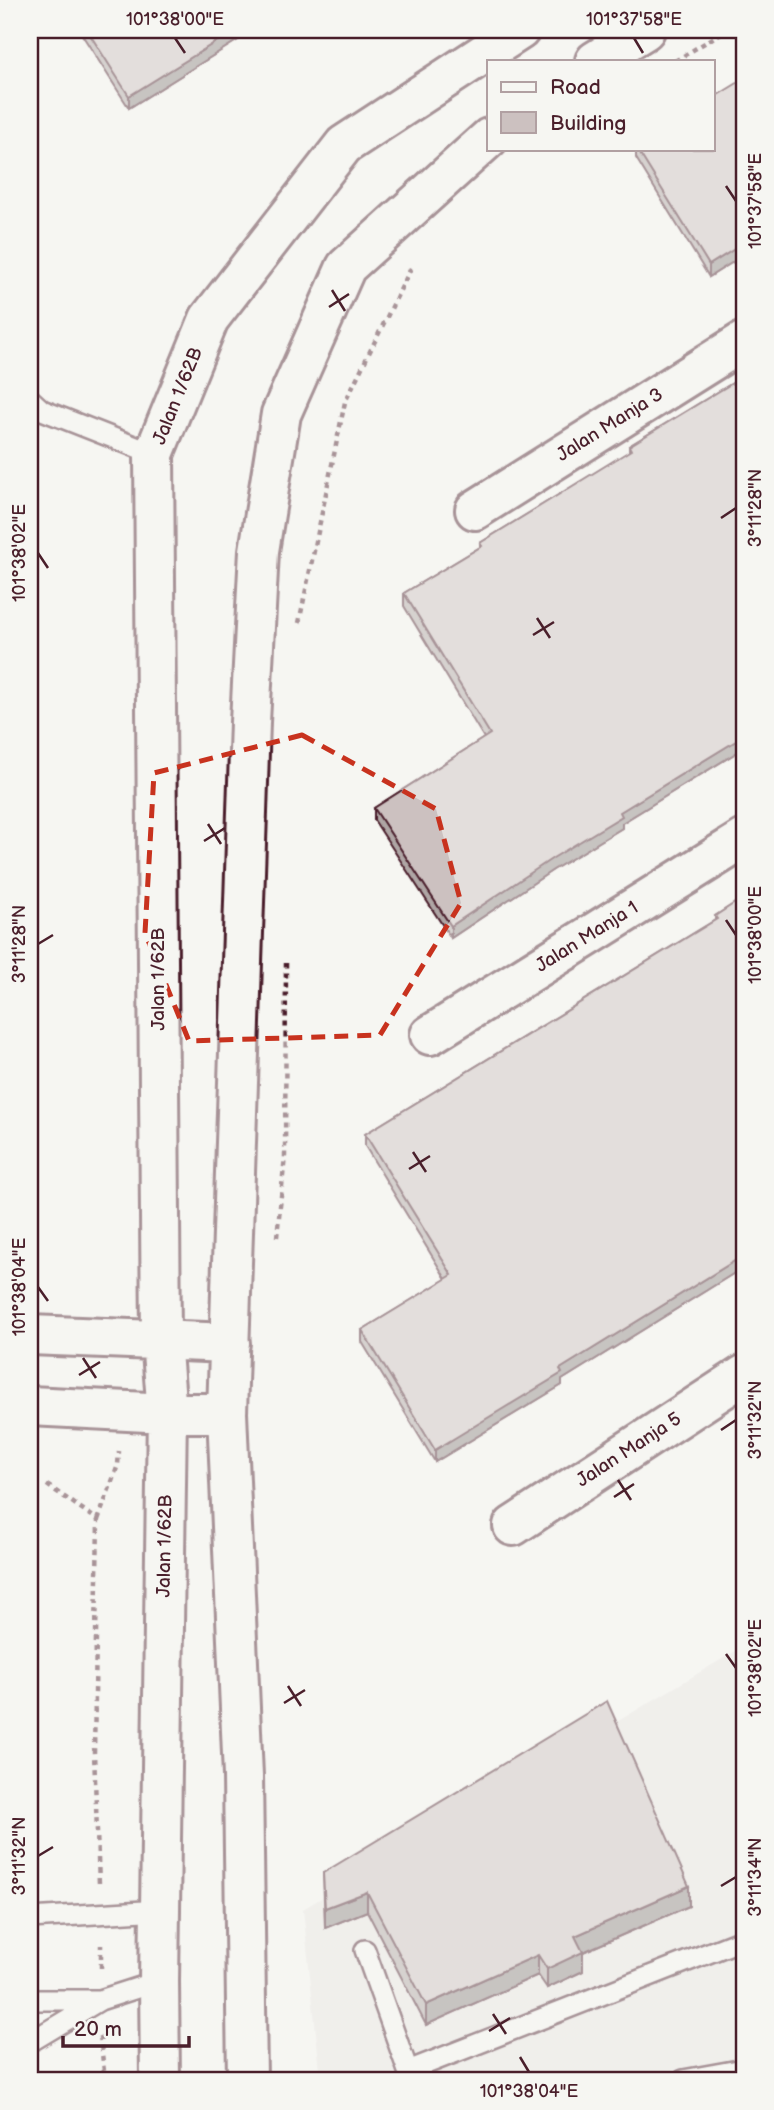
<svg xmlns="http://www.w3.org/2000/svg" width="774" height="2110" viewBox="0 0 774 2110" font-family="'Balsamiq Sans',sans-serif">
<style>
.built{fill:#e9e6e3}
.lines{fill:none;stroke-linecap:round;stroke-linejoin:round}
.lane-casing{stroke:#4a1f2b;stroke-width:24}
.street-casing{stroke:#4a1f2b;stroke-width:44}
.secondary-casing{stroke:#4a1f2b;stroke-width:44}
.path{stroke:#4a1f2b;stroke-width:4.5;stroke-dasharray:5 5;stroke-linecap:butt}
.lane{stroke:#f6f6f2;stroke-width:19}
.street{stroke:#f6f6f2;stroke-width:38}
.secondary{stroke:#f6f6f2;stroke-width:38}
.wall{fill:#afa6a5;stroke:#4a1f2b;stroke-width:2}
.shaded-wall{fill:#8f8786;stroke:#4a1f2b;stroke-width:2}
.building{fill:#ccc1c0;stroke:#4a1f2b;stroke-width:2}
.marked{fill:none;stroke:#c8321e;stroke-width:5;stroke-dasharray:14 9;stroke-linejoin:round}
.ticks{fill:none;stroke:#4a1f2b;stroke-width:2.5}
.labels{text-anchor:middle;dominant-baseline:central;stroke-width:7;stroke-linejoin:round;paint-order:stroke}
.street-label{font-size:19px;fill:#4a1f2b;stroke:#f6f6f2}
.neatline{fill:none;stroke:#4a1f2b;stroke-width:2.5}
.ticks-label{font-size:18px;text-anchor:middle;fill:#4a1f2b}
</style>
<rect width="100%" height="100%" fill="#f6f6f2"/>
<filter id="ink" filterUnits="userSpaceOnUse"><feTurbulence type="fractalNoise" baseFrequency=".0143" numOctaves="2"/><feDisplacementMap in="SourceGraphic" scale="14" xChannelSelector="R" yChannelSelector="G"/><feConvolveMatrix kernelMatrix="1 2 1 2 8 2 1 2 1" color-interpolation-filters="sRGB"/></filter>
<g filter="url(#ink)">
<path class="built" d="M744 1646V2080H321L303 1909Z"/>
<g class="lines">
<defs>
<path id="lane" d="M30 399 42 410 154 454
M30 1918 160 1910
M365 1950 408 2071 744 1939
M30 2000H99
M30 2042 100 2000 159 1981
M683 2080 744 2069"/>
<path id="street" d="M475 510 744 341
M430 1035 744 839
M513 1526 744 1375"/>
<path id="secondary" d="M595 61 645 30
M30 1335 230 1343
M30 1406 167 1413H227
M160 2080 159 1981 167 1413 161 1340 154 454 209 319 344 145 520 30
M247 2080 243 1776 227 1413 250 722 259 551 281 414 346 267 489 138"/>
</defs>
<use href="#lane" class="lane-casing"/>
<use href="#street" class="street-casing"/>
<use href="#secondary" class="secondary-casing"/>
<path class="path" d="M675 61 726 30
M299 623 345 402 413 264
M277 1237 285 1156 286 963
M47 1485 98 1520 94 1753 99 1884
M98 1520 118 1465 119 1451
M101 1968V1945
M100 2036 105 2080"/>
<use href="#lane" class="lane"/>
<use href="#street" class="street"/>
<use href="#secondary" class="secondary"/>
</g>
<path class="wall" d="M79 30H254L129 108Z
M744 79V255L709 277 636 158V149H713Z
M744 376V748L622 823V828L553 870 451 938 374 820V808L484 738 404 606V593L480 547V543L629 452V446Z
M744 897V1267L562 1380V1385L435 1462 362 1342V1330L446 1279 365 1146V1134L715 920V916Z
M323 1873 689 1906 583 1952V1971L547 1988 538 1975 426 2025 367 1911 325 1928Z"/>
<path class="shaded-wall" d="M235 30H254L129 108V96Z
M744 243V255L709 277V265Z
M744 736V748L622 823V828L553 870 451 938V926L620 812Z
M744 1255V1267L562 1380V1385L435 1462V1450L560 1369Z
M689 1886V1906L583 1952V1971L547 1988V1969L575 1936Z
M367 1892V1911L325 1928V1908Z
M538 1955V1975L426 2025V2005Z"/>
<path class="building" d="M87 30H235L129 96Z
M744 79V243L709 265 637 149H713V98Z
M744 376V736L620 812 622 816 553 858 451 926 374 808 490 734 404 593 482 546 480 543 631 450 629 446Z
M744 897V1255L560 1369 562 1373 435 1450 362 1330 452 1275 365 1134 717 919 715 916Z
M607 1701 689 1886 575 1936 583 1952 547 1969 538 1955 426 2005 367 1892 325 1908 323 1873Z"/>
</g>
<path d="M0 0H774V2110H0ZM302 735 436 809 461 903 380 1035 189 1041 145 933 154 773Z" fill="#f6f6f2" fill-opacity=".55" fill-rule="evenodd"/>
<path class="marked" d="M302 735 436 809 461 903 380 1035 189 1041 145 933 154 773Z"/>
<path class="ticks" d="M175 38 185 53M634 38 643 53M726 186 736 201M332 290 345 311M329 307 349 294M721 518 736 508M38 553 48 568M537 618 550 638M533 635 554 622M208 824 221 844M204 841 225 828M726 920 736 935M38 944 53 935M413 1152 426 1172M409 1169 430 1156M38 1287 48 1301M83 1358 96 1378M79 1375 100 1362M721 1430 736 1420M618 1480 631 1500M614 1497 634 1484M726 1654 736 1668M288 1686 301 1706M284 1703 305 1690M38 1856 53 1847M721 1886 736 1877M493 2014 506 2034M489 2031 510 2018M520 2057 529 2072"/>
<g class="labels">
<g class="street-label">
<text transform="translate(178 396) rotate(-68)">Jalan 1/62B</text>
<text transform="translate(610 425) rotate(-32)">Jalan Manja 3</text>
<text transform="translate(587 937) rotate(-32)">Jalan Manja 1</text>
<text transform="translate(158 979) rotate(-90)">Jalan 1/62B</text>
<text transform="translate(629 1450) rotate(-33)">Jalan Manja 5</text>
<text transform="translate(165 1546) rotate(-89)">Jalan 1/62B</text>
</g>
</g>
<rect width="774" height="2110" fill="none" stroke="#f6f6f2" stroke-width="77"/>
<rect x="487" y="60" width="228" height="91" fill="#f6f6f2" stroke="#b1a0a2" stroke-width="2"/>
<rect x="501" y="82" width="35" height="10" fill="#f6f6f2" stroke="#b1a0a2" stroke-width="2"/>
<text x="550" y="94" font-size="21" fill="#4a1f2b">Road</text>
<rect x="501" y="112" width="35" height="21" fill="#ccc1c0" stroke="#b1a0a2" stroke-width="2"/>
<text x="550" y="130" font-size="21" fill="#4a1f2b">Building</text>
<path d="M63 2036v10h126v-10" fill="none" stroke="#4a1f2b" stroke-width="3.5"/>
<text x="74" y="2036" font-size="21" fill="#4a1f2b" stroke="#f6f6f2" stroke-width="5" paint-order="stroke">20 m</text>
<rect x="38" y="38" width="698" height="2034" class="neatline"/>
<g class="ticks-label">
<text x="175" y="25">101°38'00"E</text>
<text x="634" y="25">101°37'58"E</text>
<text transform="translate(755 201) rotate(-90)" y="6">101°37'58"E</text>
<text transform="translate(755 508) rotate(-90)" y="6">3°11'28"N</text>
<text transform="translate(19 553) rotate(-90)" y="6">101°38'02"E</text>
<text transform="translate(755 935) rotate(-90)" y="6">101°38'00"E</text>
<text transform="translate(19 944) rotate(-90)" y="6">3°11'28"N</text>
<text transform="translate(19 1287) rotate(-90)" y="6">101°38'04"E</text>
<text transform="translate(755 1420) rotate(-90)" y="6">3°11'32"N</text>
<text transform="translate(755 1668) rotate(-90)" y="6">101°38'02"E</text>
<text transform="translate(19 1856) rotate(-90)" y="6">3°11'32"N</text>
<text transform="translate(755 1877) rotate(-90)" y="6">3°11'34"N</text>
<text x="529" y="2097">101°38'04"E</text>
</g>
</svg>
